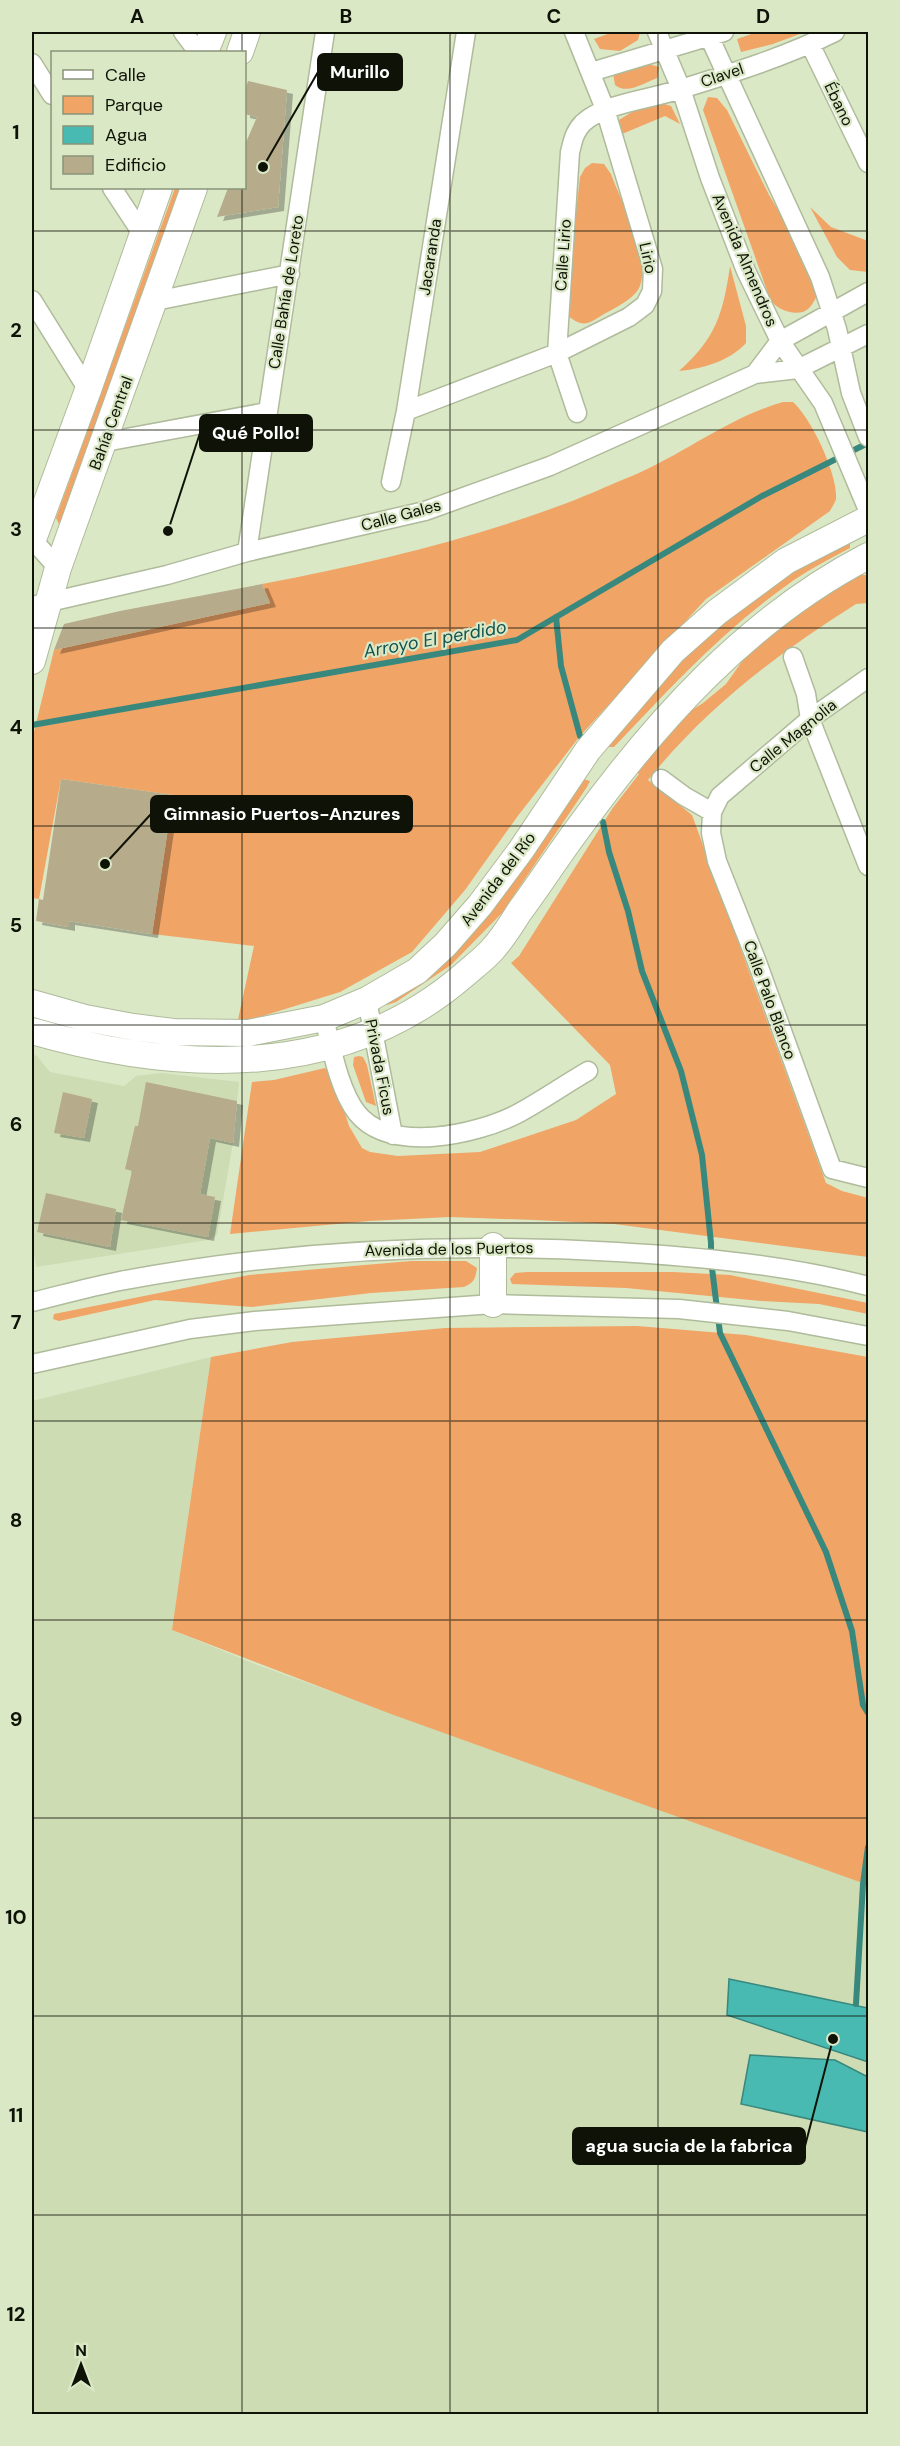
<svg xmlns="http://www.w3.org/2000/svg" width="900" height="2446" viewBox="0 0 900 2446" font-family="'DM Sans',sans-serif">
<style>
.built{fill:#cedcb4}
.green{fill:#f0a466}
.water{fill:#49bab1;stroke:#38887e;stroke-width:1.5}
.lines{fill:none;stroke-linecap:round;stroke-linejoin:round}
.stream{stroke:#38887e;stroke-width:6}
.building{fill:#b6ab8b;filter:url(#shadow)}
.street-casing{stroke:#afbb9b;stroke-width:21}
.secondary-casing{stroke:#afbb9b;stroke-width:28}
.street{stroke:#fff;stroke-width:18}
.secondary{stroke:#fff;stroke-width:26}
.grid{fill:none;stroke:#0f1307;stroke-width:1.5;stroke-opacity:0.55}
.labels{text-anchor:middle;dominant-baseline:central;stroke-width:4.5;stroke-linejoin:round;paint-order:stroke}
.street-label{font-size:16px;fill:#0f1307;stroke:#dbe8c6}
.water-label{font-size:18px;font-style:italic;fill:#145450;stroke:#dbe8c6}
.leader{fill:none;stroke:#0f1307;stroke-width:2}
.callout-dot{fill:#0f1307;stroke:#dbe8c6;stroke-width:2}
.callout{fill:#0f1307;stroke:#0f1307;stroke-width:2}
.callout-label{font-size:18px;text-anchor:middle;font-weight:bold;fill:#fff}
.neatline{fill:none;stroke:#0f1307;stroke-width:2}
.grid-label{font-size:20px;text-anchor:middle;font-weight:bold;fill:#0f1307}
</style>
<defs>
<filter id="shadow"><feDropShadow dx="6" dy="4" stdDeviation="0" flood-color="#0004"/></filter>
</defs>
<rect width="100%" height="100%" fill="#dbe8c6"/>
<path class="built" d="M32 1054 37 1056 50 1072 124 1086 136 1076 162 1073 239 1082 233 1143 217 1235 208 1240 36 1267 32 1239Z
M211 1357 172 1630 255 1664 868 1885V2414H32V1401Z"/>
<path class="green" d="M613 32H640L638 40 620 51 600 49 594 39Z
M757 32H805L773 44 741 52 737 39Z
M641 62 659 67 657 78C644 83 627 95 615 85L613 73Z
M708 97 717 98 727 110 769 195 805 255 818 293C815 300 811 309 803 312 791 315 776 309 770 299L703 110Z
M661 103 671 106 680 124 665 116 622 134 619 120 640 107Z
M592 163 604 164 611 174C621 202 654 263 638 290 631 300 615 308 604 314 588 324 584 328 568 316L566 302 580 177 585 168Z
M175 188H182L62 521 59 524 56 518Z
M810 207 831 227 868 241V272L850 270 837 257Z
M730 266 746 326V343C730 361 702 369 679 371 716 338 723 314 730 266Z
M783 402H793C811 418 838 474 836 499 835 503 832 507 830 511L706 599 580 736 517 817 465 890 412 952 340 992 237 1024 254 946 152 934 173 795 61 779 39 899 32 898V740L54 650 270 603 262 584C361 565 461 542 556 507 582 498 607 486 632 476 684 454 730 417 783 402Z
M850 541V548C831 558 812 568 794 580 726 627 670 688 614 747H609L608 743C656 680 724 610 792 570 811 559 831 551 850 541Z
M856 575H868V603L856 604C777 654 707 707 648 780L692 815 826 1183 842 1191 868 1198V1257L614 1224 534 1220 450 1217 369 1221 230 1234 252 1082 274 1080 325 1068 334 1078 349 1126 362 1148 370 1152 398 1156 480 1152 576 1120 616 1094 610 1065 511 963 519 956 612 809 639 774 631 768 663 728 703 703 726 684 755 643Z
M583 779 590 781 587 787 502 913 451 965 396 1002 387 1005 386 1003Z
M359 1056 363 1057 367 1065 376 1106 366 1102 353 1065 354 1057Z
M411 1261H466L477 1268C475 1279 475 1282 464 1287L371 1293 252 1307 155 1300 59 1321 53 1319 54 1314 249 1275Z
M527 1272H673L730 1275 868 1303V1314L819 1304 761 1301 626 1288 512 1284 510 1279 515 1273Z
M637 1326 746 1335 868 1357V1885L391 1714 172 1630 211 1357 292 1342 445 1328Z"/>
<path class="water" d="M729 1979 868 2008V2062L727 2015Z
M750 2055 835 2060 868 2077V2132L741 2104Z"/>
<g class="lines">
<path class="stream" d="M556 617 561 666 580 736
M32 725 517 640 762 496 868 443
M603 822 609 852 628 911 642 971 681 1071 702 1155 711 1243V1260L720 1333 826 1552 852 1631 863 1705 868 1713
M856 2004 863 1884 868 1847"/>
</g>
<path class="building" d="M248 81 287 90 278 207 217 217 228 188H244V147L257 117 244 114V94Z
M262 584 270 603 54 650 64 624 120 611Z
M61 779 173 795 152 934 69 921V927L36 921 39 899 43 900Z
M146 1082 237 1101 233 1143 210 1138 200 1194 215 1197 208 1237 121 1220 132 1171 125 1169 135 1126H138Z
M63 1092 92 1099 84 1138 54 1133Z
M46 1193 116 1209 110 1247 37 1232Z"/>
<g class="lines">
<defs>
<path id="street" d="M183 32 198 52
M657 32 681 89 710 178 746 271 780 341 823 403 868 510
M707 32 820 277 837 329 851 393 868 437
M810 44 868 163
M32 63 52 95
M591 72 724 32
M112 188 143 235
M32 300 88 390
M155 301 290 274
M755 374 780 341 868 292
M406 411 557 353 629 317 645 305 652 291 653 269 605 109 574 32
M577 413 557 353 570 152C573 141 574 132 583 123 604 103 652 99 681 89 733 73 787 56 835 32
M105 442 267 412
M391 482 406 411 466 32
M32 539 58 568
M247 552 325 32
M32 606 167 575 247 552 425 511 550 466 755 374 798 369 868 334
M793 657 806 694 810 719 868 866
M868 678 810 719 720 796 712 812 711 833 717 861 757 962 832 1169 868 1178
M661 779 684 796 712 812
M367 1000 393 1135
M324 1018C331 1046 339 1090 357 1113 390 1154 476 1135 517 1114 541 1101 564 1085 588 1071
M32 1302C61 1295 90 1287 120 1281 284 1250 451 1242 617 1252 701 1257 787 1265 868 1286
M32 1364 190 1329 255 1321 493 1304 679 1309 788 1321 868 1336"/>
<path id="secondary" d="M205 52 213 32
M240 52 247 32
M32 542 88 390 159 188
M32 661 58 568 194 188
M32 1003 85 1018 133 1027 173 1032 248 1033 324 1018 367 1000 417 971 445 945 480 905 521 850 588 750 673 651 717 612 786 561 868 519
M32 1031C178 1073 342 1081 464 975 473 967 484 959 492 950 502 939 511 925 519 912 539 885 557 857 577 830 655 722 748 618 868 556
M493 1246V1304"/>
</defs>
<use href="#street" class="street-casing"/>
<use href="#secondary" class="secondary-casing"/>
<use href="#street" class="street"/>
<use href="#secondary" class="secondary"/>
</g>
<path class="grid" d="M242 32V52M450 32V2414M658 32V2414M242 188V2414M32 231H868M32 430H868M32 628H868M32 826H868M32 1025H868M32 1223H868M32 1421H868M32 1620H868M32 1818H868M32 2016H868M32 2215H868"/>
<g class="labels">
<g class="street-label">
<text transform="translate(722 75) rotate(-19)">Clavel</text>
<text transform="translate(839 104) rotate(64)">Ébano</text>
<text transform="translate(563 255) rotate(-86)">Calle Lirio</text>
<text transform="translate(430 257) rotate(-81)">Jacaranda</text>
<text transform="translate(648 258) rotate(78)">Lirio</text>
<text transform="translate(745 260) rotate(67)">Avenida Almendros</text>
<text transform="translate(286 292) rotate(-81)">Calle Bahía de Loreto</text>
<text transform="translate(111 423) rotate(-70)">Bahía Central</text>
<text transform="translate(401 515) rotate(-15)">Calle Gales</text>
<text transform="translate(793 736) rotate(-39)">Calle Magnolia</text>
<text transform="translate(498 879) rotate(-53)">Avenida del Río</text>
<text transform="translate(770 1000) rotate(70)">Calle Palo Blanco</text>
<text transform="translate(380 1067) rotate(79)">Privada Ficus</text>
<text transform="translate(449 1249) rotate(-1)">Avenida de los Puertos</text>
</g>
<g class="water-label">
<text transform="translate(435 639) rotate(-10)">Arroyo El perdido</text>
</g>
</g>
<path class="leader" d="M263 167L318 72M168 531L200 433M105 864L151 814M833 2039L805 2146"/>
<g class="callout-dot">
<circle cx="263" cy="167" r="6"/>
<circle cx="168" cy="531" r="6"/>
<circle cx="105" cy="864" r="6"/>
<circle cx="833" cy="2039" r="6"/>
</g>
<g class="callout">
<rect x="318" y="54" width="84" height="36" rx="6"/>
<rect x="200" y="415" width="112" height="36" rx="6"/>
<rect x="151" y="796" width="261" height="36" rx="6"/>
<rect x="573" y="2128" width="232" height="36" rx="6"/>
</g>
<g class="callout-label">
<text x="360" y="78">Murillo</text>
<text x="256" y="439">Qué Pollo!</text>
<text x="282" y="820">Gimnasio Puertos-Anzures</text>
<text x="689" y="2152">agua sucia de la fabrica</text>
</g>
<rect width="900" height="2446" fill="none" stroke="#dbe8c6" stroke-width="66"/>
<rect x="51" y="51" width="195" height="138" fill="#dbe8c6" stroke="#89937a" stroke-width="1.5"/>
<rect x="63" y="70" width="30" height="9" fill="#ffffff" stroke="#89937a" stroke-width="1.5"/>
<text x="105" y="81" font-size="18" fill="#0f1307">Calle</text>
<rect x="63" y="96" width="30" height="18" fill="#f0a466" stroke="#89937a" stroke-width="1.5"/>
<text x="105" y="111" font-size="18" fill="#0f1307">Parque</text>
<rect x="63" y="126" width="30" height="18" fill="#49bab1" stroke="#89937a" stroke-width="1.5"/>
<text x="105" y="141" font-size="18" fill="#0f1307">Agua</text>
<rect x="63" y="156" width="30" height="18" fill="#b6ab8b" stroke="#89937a" stroke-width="1.5"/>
<text x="105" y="171" font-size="18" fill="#0f1307">Edificio</text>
<g transform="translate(81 2365)" stroke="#dbe8c6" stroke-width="4.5" paint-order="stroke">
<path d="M0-4.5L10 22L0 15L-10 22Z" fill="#0f1307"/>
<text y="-9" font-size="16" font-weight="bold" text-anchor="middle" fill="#0f1307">N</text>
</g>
<rect x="33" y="33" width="834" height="2380" class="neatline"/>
<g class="grid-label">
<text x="137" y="23">A</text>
<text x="346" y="23">B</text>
<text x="554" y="23">C</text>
<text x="763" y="23">D</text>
<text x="16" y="139">1</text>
<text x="16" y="337">2</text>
<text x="16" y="536">3</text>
<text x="16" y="734">4</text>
<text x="16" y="932">5</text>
<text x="16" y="1131">6</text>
<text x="16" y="1329">7</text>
<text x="16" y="1527">8</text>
<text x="16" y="1726">9</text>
<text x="16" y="1924">10</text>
<text x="16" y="2122">11</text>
<text x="16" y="2321">12</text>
</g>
</svg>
